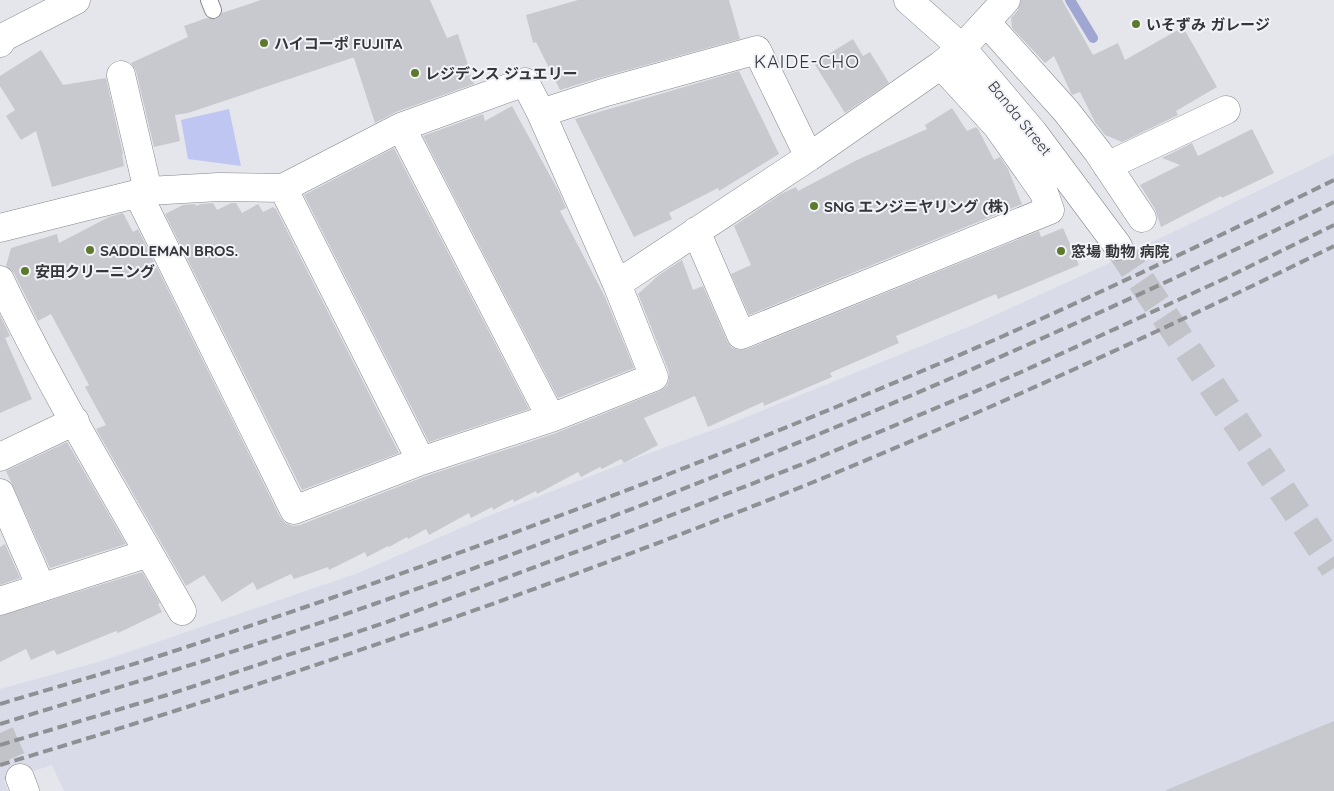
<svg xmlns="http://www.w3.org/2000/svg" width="1334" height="791" viewBox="0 0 1334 791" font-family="Quicksand,'Noto Sans JP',sans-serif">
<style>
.built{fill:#d9dbe8}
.green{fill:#bfc6f1}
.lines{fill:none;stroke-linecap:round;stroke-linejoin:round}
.stream{stroke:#9ea6d1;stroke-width:10}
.building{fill:#c8c9cf}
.street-tunnel{stroke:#c1c3c8;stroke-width:28;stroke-dasharray:28 14;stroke-linecap:butt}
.lane-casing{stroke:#86878d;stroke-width:18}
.street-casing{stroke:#86878d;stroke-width:29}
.lane{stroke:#fff;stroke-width:16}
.street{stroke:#fff;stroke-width:28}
.rail{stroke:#8f9094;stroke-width:4;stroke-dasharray:10 5;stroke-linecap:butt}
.poi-dot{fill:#5c792d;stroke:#f1f3f9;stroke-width:2}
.labels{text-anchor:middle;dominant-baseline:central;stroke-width:4;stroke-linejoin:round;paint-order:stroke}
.poi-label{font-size:15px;font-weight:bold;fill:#353638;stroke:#f1f3f9;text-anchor:start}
.street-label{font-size:15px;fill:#353638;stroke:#f1f3f9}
.quarter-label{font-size:18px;letter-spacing:1px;fill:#35353a;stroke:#f1f3f9}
</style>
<rect width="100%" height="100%" fill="#e4e6ec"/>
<path class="built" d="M1334 154V791H64L52 765 4 781 8 791H0V689L102 661 358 573 486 517 647 454 729 424 973 325 1101 267Z"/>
<path class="green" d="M229 109 241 166 188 159 181 120Z"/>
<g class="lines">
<path class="stream" d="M1070 0 1093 38"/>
</g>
<path class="building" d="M261 0H430L447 38 458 34 474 84 396 112 375 123 354 58H352L188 113 175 115 180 141 154 147 136 71 131 63 188 37 184 26 207 18 216 19 222 13Z
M578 0H729L740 39 602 77 560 90 536 42 533 43 526 15Z
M1021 0H1062L1093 55 1118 43 1125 60 1183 27 1217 87 1176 111 1178 115 1122 142 1105 135 1095 122 1080 92 1072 95 1071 93 1054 56 1045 63 1012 28 1011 18 1018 10Z
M853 39 863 56 870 52 889 83 845 113 814 63Z
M41 50 63 85 106 78 123 154H122L124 166 52 187 36 131 21 140 6 116 15 110 0 86V76Z
M739 71 779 154 719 191 718 188 669 213 672 219 634 237 575 119Z
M512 106 559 192 566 208 560 211 605 297 634 368 558 398 423 136 483 114 485 121Z
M952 108 967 131 976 127 978 129 994 160 1000 157 1008 169 1022 204 749 315 731 274 751 265 734 226 781 194 796 187 798 191 857 160 927 129 925 125Z
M1252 129 1274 173 1222 198 1221 196 1161 227 1155 209 1140 185 1180 165 1162 158 1192 143 1198 156Z
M394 148 529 409 429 442 304 195Z
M213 203 217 210 231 203H236L242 213 258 204 263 212 273 207 276 209 399 453 302 490 165 214 183 205 195 204 196 206 201 204Z
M123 213 133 232 138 229 280 517 285 523 293 526 300 525 426 476 556 433 660 391 667 386 669 380V372L638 294 659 275 682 260 693 290 703 286 727 341 732 348 739 350 747 349 1039 231 1041 237 1063 228 1079 265 998 299 996 294 896 336 899 343 830 373 832 377 764 406 763 402 708 427 695 396 644 418 658 445 624 463 621 459 602 469 600 467 581 477 578 472 537 494 536 491 514 502 513 499 493 510 492 507 471 518 469 513 429 535 426 529 408 539 407 537 389 547 388 546 367 557 365 552 329 570 328 567 294 579 291 574 257 590 253 582 222 602 204 575 186 586 96 429 106 425 85 387 89 385 51 314 38 321 14 273 6 266 11 248 57 234 59 243 109 217Z
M0 315 10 336 5 338 32 399 0 413Z
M67 442 126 544 50 568 6 471Z
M5 544 20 578 0 585V547Z
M142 572 160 603 158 604 162 612 118 633 116 631 57 655 54 650 31 660 26 649 0 662V616Z
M1334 721V791H1166V790Z"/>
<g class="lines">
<path class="street-tunnel" d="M1118 246 1334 568
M0 733 20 778"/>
<defs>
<path id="lane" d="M209 0 213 10"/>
<path id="street" d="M908 0 962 48 1033 132 1118 246
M986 22 1066 111 1098 152 1142 218
M0 43 4 37 76 0
M121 75 148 191
M541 113 606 92 757 50 809 157
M401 127 551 418
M1107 166 1226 110
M283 188 421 461
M138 194 294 510 421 461 551 418 654 377 617 284
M0 228 148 191 219 187 283 188 401 127 525 82 541 113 617 284 809 157 941 65 962 48 1006 0
M696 231 741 335 1050 210 1044 193 997 126 941 65
M0 280C54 393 120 501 182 611
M0 457 75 421
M0 493 41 587
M0 601 149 553
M20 778 25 791"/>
</defs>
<use href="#lane" class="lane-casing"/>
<use href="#street" class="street-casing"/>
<use href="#lane" class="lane"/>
<use href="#street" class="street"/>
<path class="rail" d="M0 704C53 688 106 673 159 656 444 563 726 457 1001 337 1113 287 1224 234 1334 180
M0 724C126 685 253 647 377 603 704 488 1023 354 1334 202
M0 745 167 695 384 623 597 544 808 462 1019 373 1226 278 1334 225
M0 765C276 682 549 589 816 481 991 409 1164 330 1334 246"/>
</g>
<g class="poi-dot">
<circle cx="1136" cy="24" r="5"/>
<circle cx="264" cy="43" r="5"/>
<circle cx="415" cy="73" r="5"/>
<circle cx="814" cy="206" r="5"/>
<circle cx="90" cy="250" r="5"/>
<circle cx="1061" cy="251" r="5"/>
<circle cx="25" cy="271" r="5"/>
</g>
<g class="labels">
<g class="poi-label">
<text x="1146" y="24">いそずみ ガレージ</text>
<text x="274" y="43">ハイコーポ FUJITA</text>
<text x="425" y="73">レジデンス ジュエリー</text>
<text x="824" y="206">SNG エンジニヤリング (株)</text>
<text x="100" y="250">SADDLEMAN BROS.</text>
<text x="1071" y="251">窓場 動物 病院</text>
<text x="35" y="271">安田クリーニング</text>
</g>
<g class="street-label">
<text transform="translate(1020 118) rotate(51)">Banda Street</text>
</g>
<g class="quarter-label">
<text x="807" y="61">KAIDE-CHO</text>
</g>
</g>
</svg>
